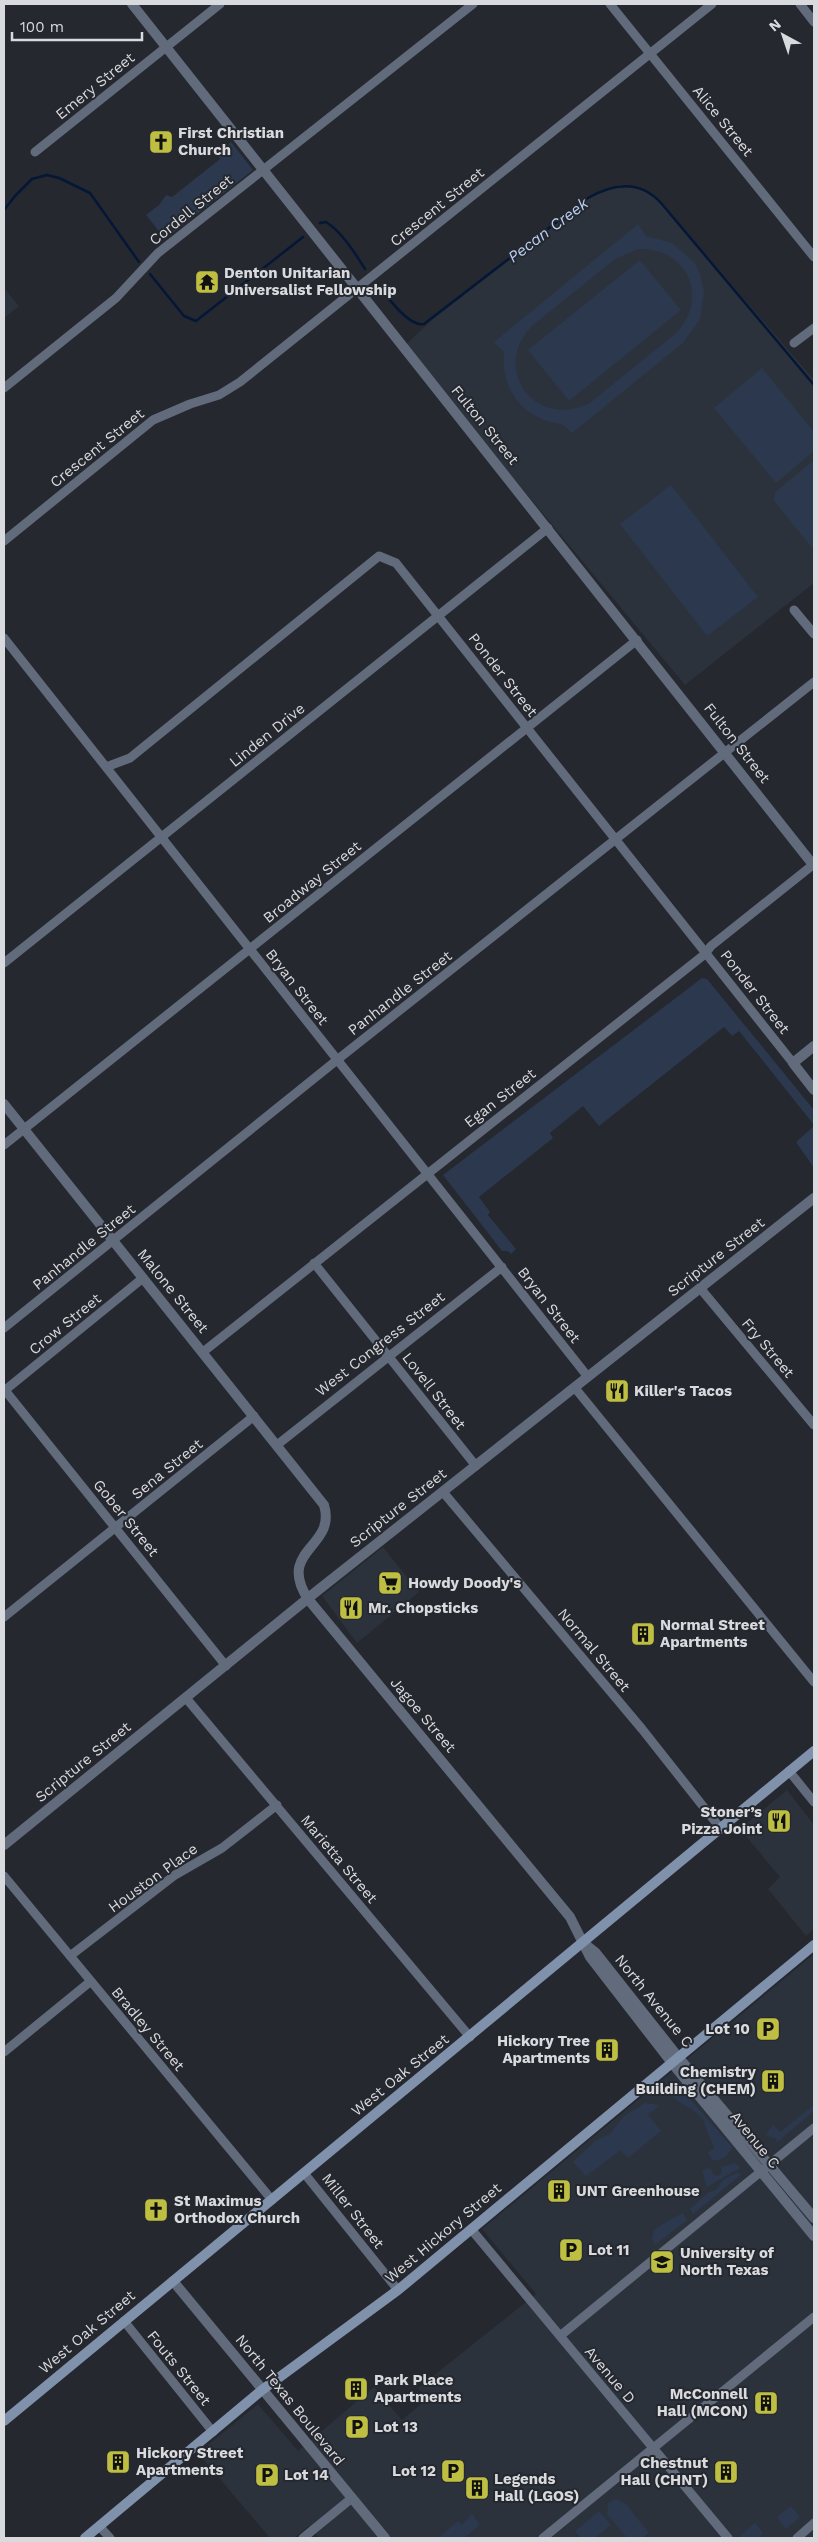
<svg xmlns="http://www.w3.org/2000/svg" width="818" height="2542" viewBox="0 0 818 2542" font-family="'Work Sans',sans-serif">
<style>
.built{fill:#2b323c}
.green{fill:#2b384d;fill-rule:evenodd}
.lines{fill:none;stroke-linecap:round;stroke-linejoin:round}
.stream{stroke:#051736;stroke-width:2.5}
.minor{stroke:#616b7c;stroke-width:9}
.tertiary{stroke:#616b7c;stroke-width:10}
.secondary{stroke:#8091ac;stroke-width:10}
.labels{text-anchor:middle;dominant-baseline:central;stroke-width:4;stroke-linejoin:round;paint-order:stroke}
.street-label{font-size:15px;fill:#d8dade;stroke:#25282e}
.poi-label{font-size:15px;font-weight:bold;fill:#d8dade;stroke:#25282e;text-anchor:start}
.water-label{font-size:16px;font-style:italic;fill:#b8cff4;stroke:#25282e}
</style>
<rect width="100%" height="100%" fill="#25282e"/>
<path class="built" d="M619 185 639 187 660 201 814 380V583L685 685 404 346 432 320 579 205 597 193Z
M4 288 19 306 4 318Z
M383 1547 419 1592 357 1643 322 1596Z
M787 1790 814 1825V1929L806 1936 768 1889 780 1877 740 1829Z
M814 1954V2538H319L309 2526 294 2538H270L198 2453 258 2404 298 2451 374 2387 402 2420 427 2399 418 2388 536 2294 482 2229Z"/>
<path class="green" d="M231 142 253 170 165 239 146 215 159 205 166 195 172 197 220 159 217 154Z
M638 224 646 236 672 243 694 262 700 274 704 292 700 319 683 343 572 433C561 420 556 425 542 419 514 408 501 380 504 352L494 342ZM638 249C687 247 710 298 676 333L590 403C536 430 490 370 532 326L615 259Z
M640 260 681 310 569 401 528 350Z
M762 368 814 432V451L776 483 714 408Z
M814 460V550L774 501 775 492Z
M671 485 758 597 707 636 620 524Z
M702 978 707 979 814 1110V1125L739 1031 732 1036 724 1027 599 1126 583 1106 550 1133 553 1138 479 1197 490 1212 488 1215 516 1249 511 1254 508 1251H502L443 1175Z
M814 1126V1168L796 1142Z
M669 2084H677L732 2147C729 2156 721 2161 712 2160L708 2153 714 2148 704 2123 705 2122C695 2106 677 2106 666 2089Z
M645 2103 660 2105 648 2115 661 2131 628 2158 621 2150 586 2176 573 2162 595 2141 610 2134 624 2116Z
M814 2105V2111L775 2144 777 2139 766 2135 773 2124 780 2132Z
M735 2163 740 2168 707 2187 702 2170 710 2168 714 2175 718 2176 722 2172 721 2167Z
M736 2173 742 2174 693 2214 690 2209 692 2207 708 2193 717 2189 723 2180Z
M683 2213 687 2220 655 2245 652 2239 654 2230C657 2227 680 2214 683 2213Z
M616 2499 626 2504 649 2533 642 2538H627L607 2514 608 2503Z
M791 2506 800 2517 786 2529 777 2517Z
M599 2511 611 2525 595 2538H581L575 2531Z
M472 2514 480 2525 464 2538 439 2537 458 2521 462 2525Z
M755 2523 763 2533 760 2536 762 2538H740L742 2534Z"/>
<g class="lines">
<path class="stream" d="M4 210 15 196 32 179 47 175 59 178 90 193 139 262
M320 223 326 222C342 232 355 253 365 269
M150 274 184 316 196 321 303 237
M377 284C387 296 408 327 424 324L588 198C614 183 640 180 661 203L814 385"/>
<path class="minor" d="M610 4 814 257
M800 4 814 22
M35 152 220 4
M794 343 814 328
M4 388 116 298 158 253 473 4
M4 541 153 420 190 404 219 395 240 382 712 4
M794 610 814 634
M4 638 588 1377
M106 767 130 758 379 556 396 563 793 1063
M4 963 548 528
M4 1145 637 640
M314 1263 476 1466
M700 1288 814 1425
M4 1328 337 1060 814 682
M203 1352 705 954 711 946 814 864
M575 1388 814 1682
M4 1389 226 1666
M4 1391 143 1278
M277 1445 502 1267
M443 1492 642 1729 721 1829
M4 1617 254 1416
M186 1698 470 2037
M789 1771 814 1802
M4 1876 272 2200
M70 1956 175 1875 222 1848 277 1805
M4 2052 91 1981
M304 2173 398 2290
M471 2229 728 2538
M124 2321 213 2432
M560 2336 814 2128
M99 2526 110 2538
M303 2538 352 2498
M543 2538 814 2317
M797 2538 814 2523"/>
<path class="tertiary" d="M132 4 814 866
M814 1046 793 1063 814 1090
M4 1104 324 1505C337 1548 276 1549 308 1599L570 1917 590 1957 672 2063 814 2236
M4 1845 317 1591 814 1198
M586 1945 596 1953 679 2058 814 2218
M173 2281 385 2538"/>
<path class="secondary" d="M4 2421 814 1751
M85 2538 262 2390 398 2290 814 1945"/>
</g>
<defs>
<symbol id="church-square" viewBox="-11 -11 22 22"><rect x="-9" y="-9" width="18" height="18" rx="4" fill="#bebf42" stroke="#25282e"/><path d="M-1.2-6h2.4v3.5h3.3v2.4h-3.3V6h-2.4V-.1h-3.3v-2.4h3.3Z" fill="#111"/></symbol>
<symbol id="temple-square" viewBox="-11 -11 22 22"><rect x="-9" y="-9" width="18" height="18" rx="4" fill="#bebf42" stroke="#25282e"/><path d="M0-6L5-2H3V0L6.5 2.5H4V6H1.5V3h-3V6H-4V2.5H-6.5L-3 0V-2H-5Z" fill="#111"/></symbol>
<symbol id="restaurant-square" viewBox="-11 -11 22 22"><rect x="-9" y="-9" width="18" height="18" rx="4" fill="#bebf42" stroke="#25282e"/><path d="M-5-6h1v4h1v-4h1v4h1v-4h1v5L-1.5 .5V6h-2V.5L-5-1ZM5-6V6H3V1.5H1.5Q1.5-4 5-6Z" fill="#111"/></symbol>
<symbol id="supermarket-square" viewBox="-11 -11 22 22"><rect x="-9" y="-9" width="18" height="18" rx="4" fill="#bebf42" stroke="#25282e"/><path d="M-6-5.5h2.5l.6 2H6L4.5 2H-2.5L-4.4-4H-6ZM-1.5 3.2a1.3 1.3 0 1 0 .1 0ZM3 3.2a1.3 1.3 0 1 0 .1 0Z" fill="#111"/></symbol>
<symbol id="building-square" viewBox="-11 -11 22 22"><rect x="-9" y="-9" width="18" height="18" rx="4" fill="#bebf42" stroke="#25282e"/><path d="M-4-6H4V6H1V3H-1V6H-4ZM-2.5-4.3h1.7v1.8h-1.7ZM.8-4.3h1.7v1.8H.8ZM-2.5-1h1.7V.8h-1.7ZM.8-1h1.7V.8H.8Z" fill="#111"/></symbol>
<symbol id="parking-square" viewBox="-11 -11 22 22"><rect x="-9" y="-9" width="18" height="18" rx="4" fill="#bebf42" stroke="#25282e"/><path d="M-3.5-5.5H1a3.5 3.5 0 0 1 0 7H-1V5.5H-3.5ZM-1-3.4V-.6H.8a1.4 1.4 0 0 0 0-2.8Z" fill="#111"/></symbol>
<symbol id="university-square" viewBox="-11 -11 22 22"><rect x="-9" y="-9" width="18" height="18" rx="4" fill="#bebf42" stroke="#25282e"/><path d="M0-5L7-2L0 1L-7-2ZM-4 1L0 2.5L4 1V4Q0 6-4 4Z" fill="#111"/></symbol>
</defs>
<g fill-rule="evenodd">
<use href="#church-square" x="147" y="128" width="28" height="28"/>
<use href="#temple-square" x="193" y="268" width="28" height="28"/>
<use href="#restaurant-square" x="603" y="1377" width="28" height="28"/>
<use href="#supermarket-square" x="376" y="1569" width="28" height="28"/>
<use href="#restaurant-square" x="337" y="1594" width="28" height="28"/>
<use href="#building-square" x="629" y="1620" width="28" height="28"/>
<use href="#restaurant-square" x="765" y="1807" width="28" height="28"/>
<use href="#parking-square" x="754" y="2015" width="28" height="28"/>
<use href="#building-square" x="593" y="2036" width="28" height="28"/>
<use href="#building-square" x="759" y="2067" width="28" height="28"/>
<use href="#building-square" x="545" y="2177" width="28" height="28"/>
<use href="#church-square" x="142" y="2196" width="28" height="28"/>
<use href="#parking-square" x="557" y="2236" width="28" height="28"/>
<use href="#university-square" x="648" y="2248" width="28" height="28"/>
<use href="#building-square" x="342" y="2375" width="28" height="28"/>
<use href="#building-square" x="752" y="2389" width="28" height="28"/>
<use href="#parking-square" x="343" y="2413" width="28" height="28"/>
<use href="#building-square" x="104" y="2448" width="28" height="28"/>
<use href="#parking-square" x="439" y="2457" width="28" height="28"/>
<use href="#building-square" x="712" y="2458" width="28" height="28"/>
<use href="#parking-square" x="253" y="2461" width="28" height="28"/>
<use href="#building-square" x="463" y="2474" width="28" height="28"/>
</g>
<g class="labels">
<g class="street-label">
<text transform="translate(95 86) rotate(-39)">Emery Street</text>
<text transform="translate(723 121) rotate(51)">Alice Street</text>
<text transform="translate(437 207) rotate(-39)">Crescent Street</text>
<text transform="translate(191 210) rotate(-39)">Cordell Street</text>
<text transform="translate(485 425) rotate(51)">Fulton Street</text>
<text transform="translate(97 448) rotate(-39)">Crescent Street</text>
<text transform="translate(503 675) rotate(52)">Ponder Street</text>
<text transform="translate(267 735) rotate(-39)">Linden Drive</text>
<text transform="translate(737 743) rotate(52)">Fulton Street</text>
<text transform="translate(312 882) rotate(-39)">Broadway Street</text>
<text transform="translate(297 987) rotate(52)">Bryan Street</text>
<text transform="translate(755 992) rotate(52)">Ponder Street</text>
<text transform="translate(400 993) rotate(-38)">Panhandle Street</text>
<text transform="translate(500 1098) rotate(-38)">Egan Street</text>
<text transform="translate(84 1247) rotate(-39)">Panhandle Street</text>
<text transform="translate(716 1257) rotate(-38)">Scripture Street</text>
<text transform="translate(173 1291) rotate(51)">Malone Street</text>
<text transform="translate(549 1305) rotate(52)">Bryan Street</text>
<text transform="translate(65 1324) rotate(-39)">Crow Street</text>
<text transform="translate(380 1344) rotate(-38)">West Congress Street</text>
<text transform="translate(768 1348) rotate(50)">Fry Street</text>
<text transform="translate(434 1391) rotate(52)">Lovell Street</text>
<text transform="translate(167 1469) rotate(-39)">Sena Street</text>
<text transform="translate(398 1508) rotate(-38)">Scripture Street</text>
<text transform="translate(126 1518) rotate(51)">Gober Street</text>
<text transform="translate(594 1650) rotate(50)">Normal Street</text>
<text transform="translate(423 1715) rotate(50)">Jagoe Street</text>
<text transform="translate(83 1762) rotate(-39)">Scripture Street</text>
<text transform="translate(339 1859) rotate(50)">Marietta Street</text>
<text transform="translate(153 1878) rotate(-36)">Houston Place</text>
<text transform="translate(654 2001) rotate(51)">North Avenue C</text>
<text transform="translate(148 2029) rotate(50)">Bradley Street</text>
<text transform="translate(400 2075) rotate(-39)">West Oak Street</text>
<text transform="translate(755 2140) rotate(51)">Avenue C</text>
<text transform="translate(353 2211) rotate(52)">Miller Street</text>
<text transform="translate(443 2233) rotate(-40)">West Hickory Street</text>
<text transform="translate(87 2332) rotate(-40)">West Oak Street</text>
<text transform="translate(179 2368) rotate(51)">Fouts Street</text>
<text transform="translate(610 2375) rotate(50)">Avenue D</text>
<text transform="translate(290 2400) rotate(51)">North Texas Boulevard</text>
</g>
<g class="poi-label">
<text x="178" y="133">First Christian<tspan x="178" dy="17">Church</tspan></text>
<text x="224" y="273">Denton Unitarian<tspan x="224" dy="17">Universalist Fellowship</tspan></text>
<text x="634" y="1391">Killer's Tacos</text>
<text x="408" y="1583">Howdy Doody's</text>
<text x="368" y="1608">Mr. Chopsticks</text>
<text x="660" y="1625">Normal Street<tspan x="660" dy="17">Apartments</tspan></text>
<text x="762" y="1812" text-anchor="end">Stoner’s<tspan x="762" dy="17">Pizza Joint</tspan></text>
<text x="750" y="2029" text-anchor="end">Lot 10</text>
<text x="590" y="2041" text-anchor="end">Hickory Tree<tspan x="590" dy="17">Apartments</tspan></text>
<text x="756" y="2072" text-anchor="end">Chemistry<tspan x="756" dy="17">Building (CHEM)</tspan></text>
<text x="576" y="2191">UNT Greenhouse</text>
<text x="174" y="2201">St Maximus<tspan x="174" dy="17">Orthodox Church</tspan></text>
<text x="588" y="2250">Lot 11</text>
<text x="680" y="2253">University of<tspan x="680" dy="17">North Texas</tspan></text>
<text x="374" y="2380">Park Place<tspan x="374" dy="17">Apartments</tspan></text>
<text x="748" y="2394" text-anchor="end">McConnell<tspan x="748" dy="17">Hall (MCON)</tspan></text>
<text x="374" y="2427">Lot 13</text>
<text x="136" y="2453">Hickory Street<tspan x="136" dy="17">Apartments</tspan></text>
<text x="708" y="2463" text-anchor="end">Chestnut<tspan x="708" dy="17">Hall (CHNT)</tspan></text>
<text x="436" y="2471" text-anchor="end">Lot 12</text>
<text x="284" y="2475">Lot 14</text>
<text x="494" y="2479">Legends<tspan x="494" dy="17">Hall (LGOS)</tspan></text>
</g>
<g class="water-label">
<text transform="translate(548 230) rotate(-37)">Pecan Creek</text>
</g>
</g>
<rect width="818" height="2542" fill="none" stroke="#d8dade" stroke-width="10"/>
<g transform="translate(783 35) rotate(320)" stroke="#25282e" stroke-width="4" paint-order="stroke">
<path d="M0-4L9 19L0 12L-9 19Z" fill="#d8dade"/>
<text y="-8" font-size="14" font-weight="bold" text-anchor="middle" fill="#d8dade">N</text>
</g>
<path d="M12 32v8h130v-8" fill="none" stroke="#d8dade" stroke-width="2.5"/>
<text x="20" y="32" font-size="15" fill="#d8dade" stroke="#25282e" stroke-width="4" paint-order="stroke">100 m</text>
</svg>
